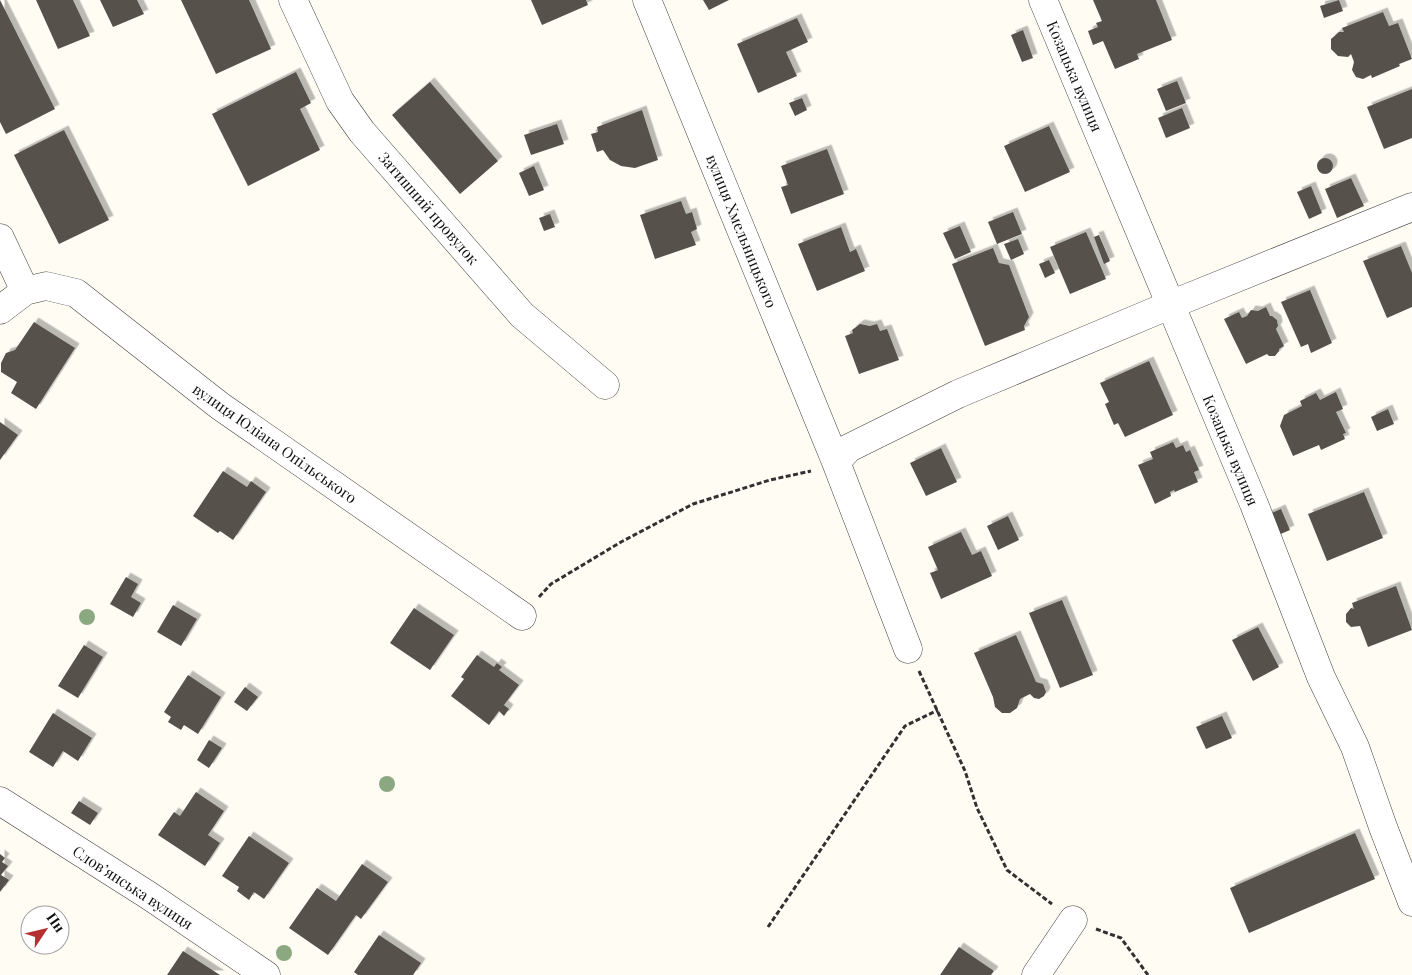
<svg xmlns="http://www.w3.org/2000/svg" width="1412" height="975" viewBox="0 0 1412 975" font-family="'Playfair Display',serif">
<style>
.building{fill:#57514c;filter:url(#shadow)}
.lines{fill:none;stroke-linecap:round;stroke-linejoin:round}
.minor-casing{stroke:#424242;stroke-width:29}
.path{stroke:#313131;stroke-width:3;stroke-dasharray:5 2.5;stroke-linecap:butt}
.minor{stroke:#fff;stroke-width:28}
.tree{fill:#8ca881}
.labels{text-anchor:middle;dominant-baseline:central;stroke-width:5;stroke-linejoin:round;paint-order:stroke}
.street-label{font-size:15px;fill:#0f0f0f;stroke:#fff}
</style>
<defs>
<filter id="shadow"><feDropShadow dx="4.5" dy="-4.5" stdDeviation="0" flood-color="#0004"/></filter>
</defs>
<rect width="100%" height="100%" fill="#fefcf3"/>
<path class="building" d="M0 0 55 109 6 134 0 122Z
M36 0H73L90 36 58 49Z
M100 0H137L144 14 113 27Z
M181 0H249L271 49 216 74Z
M531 0H586L588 5 542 25Z
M703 0H729L709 10Z
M1093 0H1156L1172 40 1137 54 1139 59 1115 69 1103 41 1093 45 1088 31 1098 27 1096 23 1102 21Z
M1339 0 1343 11 1324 18 1320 6Z
M1383 12 1389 26 1398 23 1412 59 1399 64 1400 66 1372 78 1371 75 1363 79 1356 77 1352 70 1354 62 1351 54 1348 57 1338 56 1331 49V39L1339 32H1344L1342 28Z
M797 18 808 42 786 52 797 76 758 93 737 44Z
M1023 30 1033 58 1022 62 1011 35Z
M296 72 311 103 300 109 320 150 248 186 212 114Z
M1177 81 1186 103 1166 111 1157 89Z
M430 82 498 161 460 194 392 115Z
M1412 89V138L1384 149 1367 107Z
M802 98 807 110 795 116 789 103Z
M1182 108 1190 128 1166 138 1158 118Z
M642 110 658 160 635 168 621 166 610 160 603 150 597 152 591 134 598 132 597 127Z
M557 124 564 144 531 155 524 135Z
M1049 126 1070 172 1025 192 1004 146Z
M64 130 109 220 59 244 14 155Z
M827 149 844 194 791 214 781 187 788 185 781 166Z
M1317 166a8 8 0 1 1 16 0a8 8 0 1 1-16 0Z
M534 166 544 190 529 196 519 173Z
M1351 178 1364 206 1337 218 1325 189Z
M1311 186 1322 213 1309 219 1297 192Z
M681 201 686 214 692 212 697 229 691 232 696 245 655 259 640 215Z
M1013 212 1022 234 997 244 988 222Z
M550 214 555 227 544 231 539 218Z
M960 226 971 252 955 259 943 233Z
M841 227 850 252 856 249 865 271 817 291 798 244Z
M1086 232 1106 279 1070 294 1050 247Z
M1099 235 1110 261 1104 264 1094 237Z
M1018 239 1024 254 1011 260 1004 244Z
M1401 246 1412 273V307L1387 318 1363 261Z
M993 248 999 263 1009 265 1029 317 1024 326 1025 330 985 346 952 264Z
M1049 260 1055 273 1045 278 1039 264Z
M1310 290 1332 343 1311 353 1308 344 1301 347 1281 302Z
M1266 307 1270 316H1272L1277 320 1278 326 1276 329 1284 346 1279 349V351L1275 356H1269L1267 354 1246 364 1224 319 1239 312 1242 318 1247 316 1251 310 1258 311Z
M34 322 75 348 36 409 11 393 17 382 1 372V363L6 353 15 350Z
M860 324 870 326 877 324 880 331 887 329 899 360 859 374 845 336 853 333 852 330Z
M1149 361 1173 415 1125 437 1118 423 1114 425 1105 404 1109 402 1100 383Z
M1336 392 1343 409 1336 412 1346 433 1343 434 1345 439 1321 450 1319 445 1293 456 1280 426 1284 415 1302 406 1300 401 1316 393 1320 400Z
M1388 409 1394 424 1377 431 1371 417Z
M0 422 18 435 0 460Z
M1173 442 1176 448 1183 445 1186 452 1190 450 1199 470 1194 472 1198 482 1175 492 1174 490 1170 492 1171 496 1155 504 1138 465 1153 459 1150 452Z
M941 448 957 482 926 496 910 463Z
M223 471 247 487 251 481 266 492 233 540 220 531 218 533 193 516Z
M1364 492 1383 538 1327 561 1308 514Z
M1281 509 1290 530 1276 536 1267 515Z
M1008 516 1019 540 998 550 987 526Z
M961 532 972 555 981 551 992 576 941 599 930 573 938 570 928 547Z
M126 577 138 584 131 597 141 603 133 617 110 604Z
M1396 586 1412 630 1368 647 1360 626 1351 627 1346 622V614L1351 608 1354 609 1352 603Z
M1062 600 1093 675 1060 688 1029 613Z
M173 605 197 619 181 646 157 632Z
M414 608 454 635 430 670 390 643Z
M1258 627 1279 667 1253 681 1232 640Z
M1016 635 1036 682 1043 684 1046 692 1044 696 1039 699 1034 698 1030 694 1020 699 1017 708 1010 713H1002L995 707 993 697 974 653Z
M84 645 103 657 78 698 58 686Z
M477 655 494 667 497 663 502 667 499 670 519 685 504 705 509 709 504 716 499 711 489 725 451 696 464 679 461 677Z
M188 675 221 697 198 734 184 725 181 730 168 722 171 717 164 712Z
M245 687 258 697 247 711 234 702Z
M53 713 92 738 78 761 63 751 53 767 29 752Z
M1222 716 1232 738 1206 749 1196 727Z
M209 740 222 748 209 768 197 760Z
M196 792 224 811 208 835 220 843 205 866 158 835 174 812 180 816Z
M79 801 98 813 90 825 71 813Z
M1355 833 1375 879 1249 933 1230 888Z
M249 836 289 863 264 899 254 892 249 900 237 891 239 887 222 876Z
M0 854 5 858 2 862 8 866 1 875 9 880 0 892Z
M362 864 388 882 361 919 356 915 328 955 289 928 317 888 336 901Z
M379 935 421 963 413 975H358L354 972Z
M959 947 994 971 991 975H940Z
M183 951 220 975H167Z"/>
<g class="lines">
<defs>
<path id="minor" d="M293 0 340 101 362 132 522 315 605 385
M647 0 836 462
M1043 0 1254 504 1321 677 1355 747 1383 827 1412 902
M0 238 25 291
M0 310 25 291 46 286 76 293 220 406 522 616
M908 649 836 462 849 448 958 394 1170 305 1412 207
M0 801 148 895 266 975
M1036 975 1073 920"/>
</defs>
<use href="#minor" class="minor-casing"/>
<path class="path" d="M539 597 551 584 621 542 693 504 770 480 811 471
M919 671 965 771 977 808 1007 870 1052 904
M768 927 905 726 938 710
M1096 929 1121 938 1148 975"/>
<use href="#minor" class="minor"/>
</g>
<g class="tree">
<circle cx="87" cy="617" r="8"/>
<circle cx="387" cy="784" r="8"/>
<circle cx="284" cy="953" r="8"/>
</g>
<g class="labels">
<g class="street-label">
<text transform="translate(1075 76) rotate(67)">Козацька вулиця</text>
<text transform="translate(429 208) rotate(49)">Затишний провулок</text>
<text transform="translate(742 231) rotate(68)">вулиця Хмельницького</text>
<text transform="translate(275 443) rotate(35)">вулиця Юліана Опільського</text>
<text transform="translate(1231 450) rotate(67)">Козацька вулиця</text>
<text transform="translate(133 887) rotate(33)">Словʼянська вулиця</text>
</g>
</g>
<g transform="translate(45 930) rotate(55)"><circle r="24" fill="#ffffff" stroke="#9f9f9f"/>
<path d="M0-4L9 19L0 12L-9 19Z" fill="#b73031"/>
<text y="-8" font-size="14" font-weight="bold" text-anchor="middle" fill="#0f0f0f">Пн</text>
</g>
</svg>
